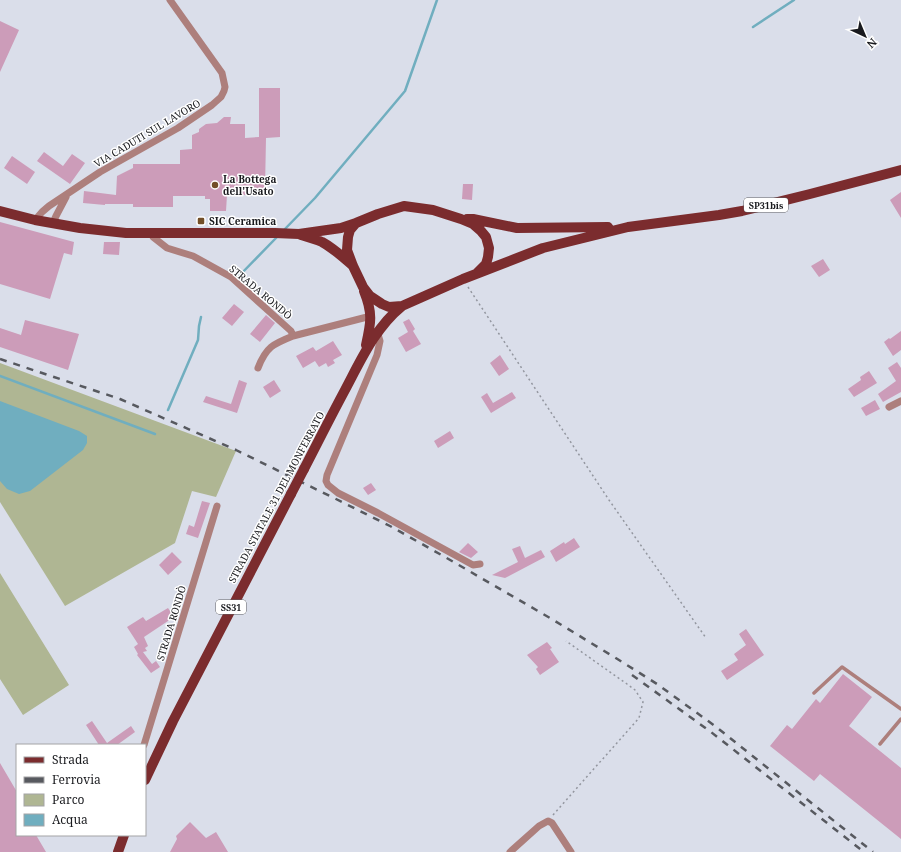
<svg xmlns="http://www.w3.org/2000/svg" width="901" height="852" viewBox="0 0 901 852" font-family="'Noto Serif',serif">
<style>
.green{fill:#afb693}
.water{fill:#70aebf}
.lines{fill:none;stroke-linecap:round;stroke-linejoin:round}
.stream{stroke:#70aebf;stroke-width:2.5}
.building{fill:#cc9cb9}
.path{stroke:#93969f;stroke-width:1.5;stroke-dasharray:2 3;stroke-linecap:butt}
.lane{stroke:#ad7f7c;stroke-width:3.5}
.street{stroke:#ad7f7c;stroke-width:7}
.primary{stroke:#7b2c2e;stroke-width:10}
.rail{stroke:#57595f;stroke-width:2.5;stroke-dasharray:7 7;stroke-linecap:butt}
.primary-bridge{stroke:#7b2c2e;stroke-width:10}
.poi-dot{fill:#724f28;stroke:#fff;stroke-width:1.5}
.labels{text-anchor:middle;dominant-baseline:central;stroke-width:3;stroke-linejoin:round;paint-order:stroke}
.shield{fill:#fff;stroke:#5e5f62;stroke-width:1}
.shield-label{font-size:9px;font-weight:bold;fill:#191a1e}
.street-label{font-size:10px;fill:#191a1e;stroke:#fff}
.poi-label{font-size:10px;font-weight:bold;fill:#191a1e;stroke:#fff;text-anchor:start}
</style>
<rect width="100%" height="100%" fill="#dadeea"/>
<path class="green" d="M0 363 236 451 216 497 192 491 175 543 65 606 0 502Z
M0 573 69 685 23 715 0 679Z"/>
<path class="water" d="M0 401 79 431 87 436V443L83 450 30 491 19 494 7 489 0 481Z"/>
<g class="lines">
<path class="stream" d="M753 27 794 0
M284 230 315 198 405 91 437 0
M239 276 277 237
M0 376 155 434
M168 410 198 340 199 326 201 317"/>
</g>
<path class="building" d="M0 21 19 30 0 72Z
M259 88H280V137L266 138 265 189 247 188 246 195H227L226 211H210V199H205V196H173V207H133V204H105V205L83 203 84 191 116 195 117 176 133 168V164H180V150L192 149V135L199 132V129L206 124 217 123 224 117H231L230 124H245V138L259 137Z
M44 152 63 166 72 154 85 163 70 184 37 161Z
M12 156 35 172 27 184 4 168Z
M463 184H473L472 200 462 199Z
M901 192V218L890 200Z
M0 222 74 242 72 255 64 253 50 299 0 284Z
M104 242H120L119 255 103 254Z
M823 259 830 270 819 277 811 266Z
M234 304 244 312 232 326 222 318Z
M266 315 275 323 260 342 250 334Z
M409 319 415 329 413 331 421 344 406 352 398 338 408 332 403 322Z
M25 320 79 334 68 370 0 347V328L21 335Z
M901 331V350L893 356 884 342 889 338 890 339Z
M333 341 342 355 333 360 335 363 328 367 326 363 319 367 315 361 303 368 296 356 313 347 316 351Z
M500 355 509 369 499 376 490 363Z
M897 362 901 368V392L883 402 878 394 896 381 888 368Z
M869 371 877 383 854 397 848 389 861 380 860 377Z
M239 380 247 383 237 413 203 402 206 396 231 404Z
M274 380 281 391 270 398 263 387Z
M512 392 516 398 491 413 481 397 487 393 493 403Z
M875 400 880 409 866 416 861 408Z
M450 431 454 438 438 448 434 441Z
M371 483 376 490 368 495 363 488Z
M202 501 210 503 198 538 186 534 189 525 194 527Z
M574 538 580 547 556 562 550 551 564 542 565 544Z
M468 543 478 552 471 558 459 552Z
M520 546 525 558 541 550 545 557 505 578 492 575 518 562 512 549Z
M172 552 182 562 168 575 159 565Z
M168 608 174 617 144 637 148 646 145 648 147 651 143 652 152 664 156 661 160 667 151 673 137 655 138 654 134 647 138 644 127 627 143 617 146 621Z
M746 629 764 655 727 680 721 671 738 660 734 654 746 645 739 634Z
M547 642 552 648 550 649 559 662 540 675 536 669 538 667 527 655Z
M843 674 872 697 849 726 901 768V839L820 774 814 781 770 746 787 725 792 729 816 699 820 703Z
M92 721 107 743 131 726 135 732 117 745H99L86 725Z
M0 763 17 792V835H36L46 852H0Z
M190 822 206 838 216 832 228 852H170L177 839 176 836Z"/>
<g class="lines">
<path class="path" d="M468 287 609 500 706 638
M553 815 639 718 643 702 635 690 627 684 566 641"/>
<path class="lane" d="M814 693 842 667 901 709
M880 744 901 719"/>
<path class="street" d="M35 220 42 212 49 206 100 172 178 128 212 105 221 97 224 91 225 87 222 73 170 0
M53 223 56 216 66 197
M153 233V237L167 248 193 256 231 277 291 331 293 336 371 316
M377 331 380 341 377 355 327 475 326 481 328 485 338 493 378 513 473 565 480 564
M258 368C266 347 273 344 293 336
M889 407 901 401
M144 745 217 506
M510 852 539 826 548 821 552 823 571 852"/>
<path class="primary" d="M0 211 35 220 80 228 126 233H275L299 234 341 228 356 223 378 214 404 206 433 210 461 219 473 224 481 231 486 237 489 248 488 257 486 264 477 273
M467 219H473L517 228 608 227
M356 223 350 230 348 237 347 250 353 266 363 287 370 296 382 304 389 307 402 306 463 279 543 248 628 227 719 215 742 211 810 194 901 170
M301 235C308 237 315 239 322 242 333 248 343 257 352 265
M364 291C373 313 371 323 366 345
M304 469C318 442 331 416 345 390 361 360 375 328 402 306
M145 780 173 721 291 494
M118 852 124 835"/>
<path class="rail" d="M0 359 120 399 236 450 336 499 390 526 445 557 550 618 619 660 657 684 715 726 873 852
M632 675 711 732 864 852"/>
<path class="primary-bridge" d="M291 494 304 469"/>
</g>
<g class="poi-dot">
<circle cx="215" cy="185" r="4"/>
<rect x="197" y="217" width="8" height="8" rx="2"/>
</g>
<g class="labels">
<g class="shield">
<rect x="744" y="198" width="44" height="14" rx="3"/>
<rect x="216" y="600" width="30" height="14" rx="3"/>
</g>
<g class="shield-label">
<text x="766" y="205">SP31bis</text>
<text x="231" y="607">SS31</text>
</g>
<g class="street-label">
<text transform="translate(147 133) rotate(-31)">VIA CADUTI SUL LAVORO</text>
<text transform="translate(261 292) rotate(40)">STRADA RONDÒ</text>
<text transform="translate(276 497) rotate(-62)">STRADA STATALE 31 DEL MONFERRATO</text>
<text transform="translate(171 623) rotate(-73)">STRADA RONDÒ</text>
</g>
<g class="poi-label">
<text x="223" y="179">La Bottega<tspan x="223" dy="12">dell'Usato</tspan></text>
<text x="209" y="221">SIC Ceramica</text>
</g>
</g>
<rect x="16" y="744" width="130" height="92" fill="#ffffff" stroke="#a3a3a5"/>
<rect x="24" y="757" width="20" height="6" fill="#7b2c2e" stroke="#a3a3a5"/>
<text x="52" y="764" font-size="12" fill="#191a1e">Strada</text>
<rect x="24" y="777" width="20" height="6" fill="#57595f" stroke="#a3a3a5"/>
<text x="52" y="784" font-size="12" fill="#191a1e">Ferrovia</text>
<rect x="24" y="794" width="20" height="12" fill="#afb693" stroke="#a3a3a5"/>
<text x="52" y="804" font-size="12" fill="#191a1e">Parco</text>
<rect x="24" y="814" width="20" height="12" fill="#70aebf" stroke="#a3a3a5"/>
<text x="52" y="824" font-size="12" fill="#191a1e">Acqua</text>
<g transform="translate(865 36) rotate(136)" stroke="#ffffff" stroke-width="3" paint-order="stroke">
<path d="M0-3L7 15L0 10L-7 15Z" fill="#191a1e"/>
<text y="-6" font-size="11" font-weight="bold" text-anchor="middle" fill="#191a1e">N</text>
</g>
</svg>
